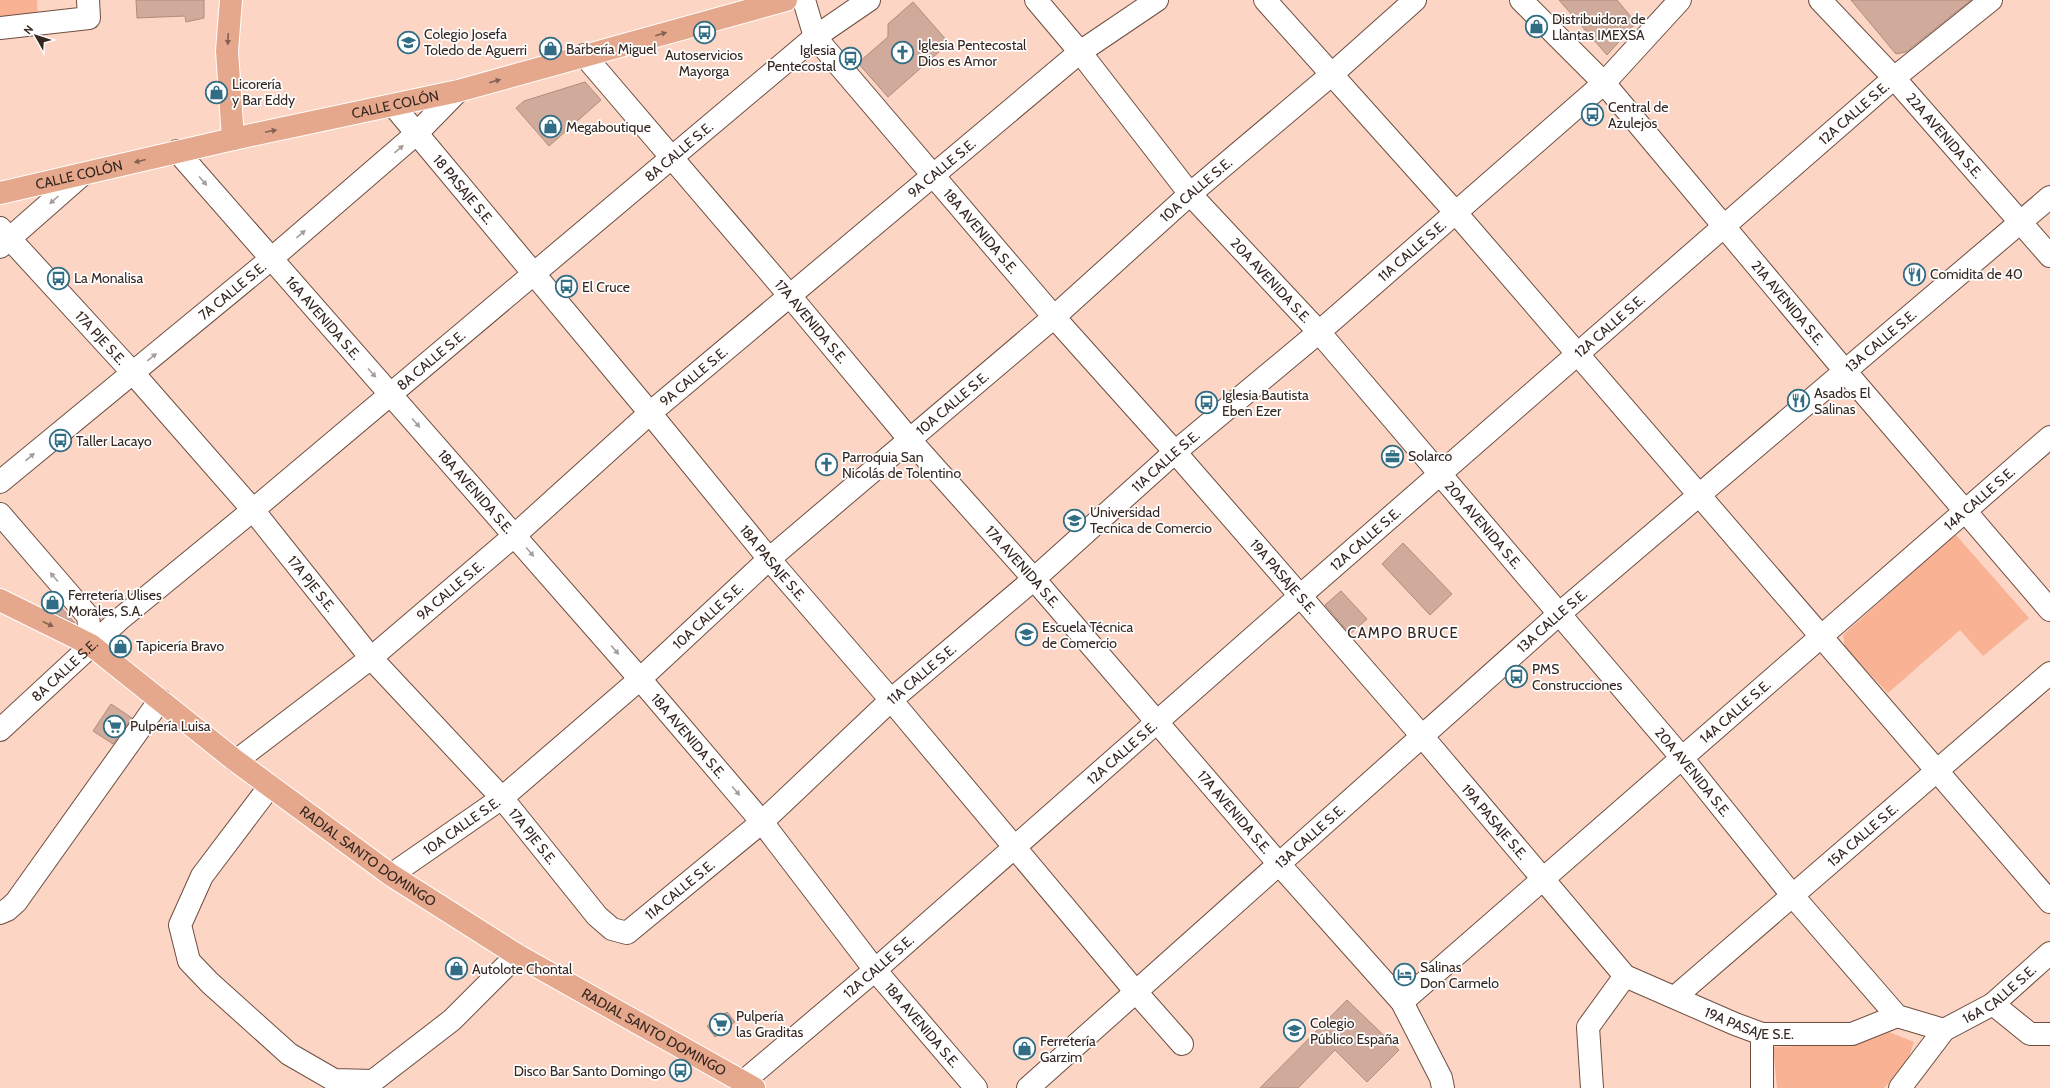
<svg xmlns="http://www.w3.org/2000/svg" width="2050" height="1088" viewBox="0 0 2050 1088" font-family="Cabin,sans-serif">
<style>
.green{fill:#f9b294}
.building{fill:#d0ab9c;stroke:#b08c7d}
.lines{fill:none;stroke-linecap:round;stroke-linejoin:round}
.minor-casing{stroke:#6e4e40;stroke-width:24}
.major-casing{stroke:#fff;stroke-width:24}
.minor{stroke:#fff;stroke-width:22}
.major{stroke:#e5a88c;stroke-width:22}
.oneway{fill:#846051}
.oneway2{fill:#a49d9b}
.labels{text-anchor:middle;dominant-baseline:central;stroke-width:3.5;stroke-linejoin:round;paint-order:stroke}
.poi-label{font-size:14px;fill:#352620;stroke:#fff;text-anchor:start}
.street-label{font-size:14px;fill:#352620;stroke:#fff}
.neighbourhood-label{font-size:15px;letter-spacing:1px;fill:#352620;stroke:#fff}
</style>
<rect width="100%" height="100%" fill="#fcd5c5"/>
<path class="green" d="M0 0H37L38 22 0 24Z
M1955 534 2029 618 1983 656 1960 630 1888 693 1845 648 1843 635Z
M1889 1032 1914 1042 1906 1065 1884 1088H1777L1773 1047 1843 1044Z"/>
<path class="building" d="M136 0H204V18L186 22 185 16 137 18Z
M1559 0H1617L1636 23 1607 55Z
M1851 0H1971L1906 52 1896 54Z
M913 2 949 43 888 97 858 63 888 37V24Z
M585 82 601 100 549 146 516 108 524 101Z
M1403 543 1452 594 1430 615 1382 564Z
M1341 591 1367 619 1350 634 1325 605Z
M50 595 75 623 43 608Z
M111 704 132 718 113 744 93 731Z
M1347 1000 1399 1050 1367 1082 1335 1050 1298 1088H1260Z
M727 1012 735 1022 715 1037 707 1026Z"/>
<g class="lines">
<defs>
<g id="minor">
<path id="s1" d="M804 0 815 37 1054 317 1175 452 1422 736 1625 976 1735 1024 1762 1034H1852L1897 1016"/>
<path id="s2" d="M1036 0 1080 52 1190 194 1319 332 1682 758 1792 895 1897 1016 1944 1030"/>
<path d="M1265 0 1456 213 2050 902"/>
<path id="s3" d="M1521 0 1604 83 1845 371 2050 610"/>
<path id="s4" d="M1820 0 1894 78 2050 256"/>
<path d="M0 28 89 18 88 0"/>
<path id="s5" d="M584 55 790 296 910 440 1034 579 1279 864 1402 1002 1441 1078 1443 1088"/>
<path id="s6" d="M393 105 650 413 769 559 891 700 1136 992 1182 1044"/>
<path id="s7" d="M177 151 640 679 762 822 875 970 976 1088"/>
<path id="s8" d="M0 228 133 373 253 510 371 658 502 798 597 916 612 929 627 933 762 822 891 700 1034 579 1175 452 1319 332 1604 83 1680 0"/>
<path d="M0 247 83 174"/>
<path id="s9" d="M0 482 271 259 416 134 458 91"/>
<path d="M0 514 88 616 91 645"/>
<path id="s10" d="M0 730 120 619 253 510 815 37 869 0"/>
<path id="s11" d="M236 761 371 658 515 535 650 413 1080 52 1157 0"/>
<path d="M270 786 202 876 180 925 189 961 210 983 289 1054 334 1080 373 1081 452 1020 517 955"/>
<path id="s12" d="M391 875 502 798 640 679 769 559 1054 317 1190 194 1331 75 1415 0"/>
<path d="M0 913 7 910 16 902 160 700"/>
<path id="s13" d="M1675 997 2050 673"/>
<path id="s14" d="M1402 1002 2050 437"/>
<path d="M1993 1004 2030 1034H2050"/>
<path d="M1762 1034V1088"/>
<path id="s15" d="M743 1082 875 970 1300 596 1894 78 1991 0"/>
<path id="s16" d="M1028 1088 1559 614 2050 197"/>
<path d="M1592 1088 1588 1027 1625 976"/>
<path id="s17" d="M1900 1088 1944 1030 1993 1004 2050 953"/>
</g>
<g id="major">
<path d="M231 0 227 51 233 139"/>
<path id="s18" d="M0 193 233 139 458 91 786 0"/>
<path id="s19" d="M0 600 91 645 236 761 391 875 517 955 754 1088"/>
</g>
</defs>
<use href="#minor" class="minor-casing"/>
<use href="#major" class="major-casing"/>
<use href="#minor" class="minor"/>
<use href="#major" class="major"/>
</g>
<defs><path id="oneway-solid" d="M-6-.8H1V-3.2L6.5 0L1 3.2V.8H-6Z"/></defs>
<g class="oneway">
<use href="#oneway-solid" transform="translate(661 34) rotate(-16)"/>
<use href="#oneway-solid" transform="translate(228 39) rotate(93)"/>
<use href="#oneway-solid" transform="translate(495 81) rotate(-16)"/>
<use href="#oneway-solid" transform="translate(271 131) rotate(-12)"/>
<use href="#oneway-solid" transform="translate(140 161) rotate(166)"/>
<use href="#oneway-solid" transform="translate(48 624) rotate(26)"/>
</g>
<g class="oneway2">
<use href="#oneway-solid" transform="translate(399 149) rotate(-41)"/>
<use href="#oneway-solid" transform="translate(203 181) rotate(49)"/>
<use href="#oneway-solid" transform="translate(54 200) rotate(138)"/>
<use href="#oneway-solid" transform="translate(301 234) rotate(-41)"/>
<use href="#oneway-solid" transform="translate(152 357) rotate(-39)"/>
<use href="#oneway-solid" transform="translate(372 373) rotate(48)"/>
<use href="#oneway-solid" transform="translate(416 423) rotate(49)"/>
<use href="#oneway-solid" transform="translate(30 457) rotate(-40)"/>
<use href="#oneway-solid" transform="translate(530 552) rotate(49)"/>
<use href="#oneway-solid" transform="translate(54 577) rotate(-131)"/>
<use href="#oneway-solid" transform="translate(615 650) rotate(49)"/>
<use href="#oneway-solid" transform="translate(736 791) rotate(50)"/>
</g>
<defs>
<symbol id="shop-ring" viewBox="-11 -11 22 22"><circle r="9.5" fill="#fff" stroke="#316d84" stroke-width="1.5"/><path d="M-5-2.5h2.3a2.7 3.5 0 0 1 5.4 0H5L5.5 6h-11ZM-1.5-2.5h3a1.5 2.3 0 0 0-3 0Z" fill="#316d84"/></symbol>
<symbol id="bus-ring" viewBox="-11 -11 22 22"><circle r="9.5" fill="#fff" stroke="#316d84" stroke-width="1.5"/><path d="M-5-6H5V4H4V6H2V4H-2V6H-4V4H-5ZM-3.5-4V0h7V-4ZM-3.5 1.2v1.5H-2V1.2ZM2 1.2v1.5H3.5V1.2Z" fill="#316d84"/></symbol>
<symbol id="university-ring" viewBox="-11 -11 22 22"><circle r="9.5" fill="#fff" stroke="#316d84" stroke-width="1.5"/><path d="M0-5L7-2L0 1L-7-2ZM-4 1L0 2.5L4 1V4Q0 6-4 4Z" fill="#316d84"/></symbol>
<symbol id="church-ring" viewBox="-11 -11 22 22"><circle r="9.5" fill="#fff" stroke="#316d84" stroke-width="1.5"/><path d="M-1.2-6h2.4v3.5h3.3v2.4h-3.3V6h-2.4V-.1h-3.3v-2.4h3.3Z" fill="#316d84"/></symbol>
<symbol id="restaurant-ring" viewBox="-11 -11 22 22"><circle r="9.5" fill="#fff" stroke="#316d84" stroke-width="1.5"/><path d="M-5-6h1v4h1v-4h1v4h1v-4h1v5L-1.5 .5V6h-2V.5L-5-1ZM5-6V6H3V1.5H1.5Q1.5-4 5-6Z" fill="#316d84"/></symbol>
<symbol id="office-ring" viewBox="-11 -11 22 22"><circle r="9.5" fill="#fff" stroke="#316d84" stroke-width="1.5"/><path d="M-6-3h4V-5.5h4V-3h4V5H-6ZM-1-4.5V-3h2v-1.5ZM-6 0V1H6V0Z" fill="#316d84"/></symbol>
<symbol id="school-ring" viewBox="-11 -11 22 22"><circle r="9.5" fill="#fff" stroke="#316d84" stroke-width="1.5"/><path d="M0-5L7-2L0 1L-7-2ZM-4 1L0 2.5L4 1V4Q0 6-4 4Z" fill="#316d84"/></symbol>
<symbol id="supermarket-ring" viewBox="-11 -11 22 22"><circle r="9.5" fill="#fff" stroke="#316d84" stroke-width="1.5"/><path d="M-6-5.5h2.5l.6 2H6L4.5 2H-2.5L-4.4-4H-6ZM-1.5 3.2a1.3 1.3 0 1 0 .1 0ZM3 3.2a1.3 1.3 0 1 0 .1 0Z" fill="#316d84"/></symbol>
<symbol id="hotel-ring" viewBox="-11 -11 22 22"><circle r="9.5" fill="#fff" stroke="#316d84" stroke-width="1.5"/><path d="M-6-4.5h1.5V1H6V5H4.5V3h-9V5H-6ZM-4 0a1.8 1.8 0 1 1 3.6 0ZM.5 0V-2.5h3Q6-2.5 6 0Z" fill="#316d84"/></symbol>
</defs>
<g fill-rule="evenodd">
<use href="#shop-ring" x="1524" y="14" width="25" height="25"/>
<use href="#bus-ring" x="692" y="20" width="25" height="25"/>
<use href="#university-ring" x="396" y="30" width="25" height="25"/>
<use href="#shop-ring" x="538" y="36" width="25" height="25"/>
<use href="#church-ring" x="890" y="40" width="25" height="25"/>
<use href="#bus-ring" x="838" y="46" width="25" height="25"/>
<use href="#shop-ring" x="204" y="80" width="25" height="25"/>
<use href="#bus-ring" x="1580" y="102" width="25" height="25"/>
<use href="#shop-ring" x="538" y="114" width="25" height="25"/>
<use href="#restaurant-ring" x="1902" y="262" width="25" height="25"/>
<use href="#bus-ring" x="46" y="266" width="25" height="25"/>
<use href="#bus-ring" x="554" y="274" width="25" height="25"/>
<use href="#restaurant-ring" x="1786" y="388" width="25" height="25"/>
<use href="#bus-ring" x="1194" y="390" width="25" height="25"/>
<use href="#bus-ring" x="48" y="428" width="25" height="25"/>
<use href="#office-ring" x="1380" y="444" width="25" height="25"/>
<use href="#church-ring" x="814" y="452" width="25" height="25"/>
<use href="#university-ring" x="1062" y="508" width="25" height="25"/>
<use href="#shop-ring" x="40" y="590" width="25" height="25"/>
<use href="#school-ring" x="1014" y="622" width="25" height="25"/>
<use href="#shop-ring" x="108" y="634" width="25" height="25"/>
<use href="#bus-ring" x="1504" y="664" width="25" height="25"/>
<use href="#supermarket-ring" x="102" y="714" width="25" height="25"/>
<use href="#shop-ring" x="444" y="956" width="25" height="25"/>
<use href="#hotel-ring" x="1392" y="962" width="25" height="25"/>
<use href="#supermarket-ring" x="708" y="1012" width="25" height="25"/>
<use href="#school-ring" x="1282" y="1018" width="25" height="25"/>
<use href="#shop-ring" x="1012" y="1036" width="25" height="25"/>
<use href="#bus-ring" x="668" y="1058" width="25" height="25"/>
</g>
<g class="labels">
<g class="poi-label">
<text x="1552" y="19">Distribuidora de<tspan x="1552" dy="16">Llantas IMEXSA</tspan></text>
<text x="424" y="34">Colegio Josefa<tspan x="424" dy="16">Toledo de Aguerri</tspan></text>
<text x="918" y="45">Iglesia Pentecostal<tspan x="918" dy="16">Dios es Amor</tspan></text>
<text x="566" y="49">Barbería Miguel</text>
<text x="836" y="50" text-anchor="end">Iglesia<tspan x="836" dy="16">Pentecostal</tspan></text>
<text x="704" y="55" text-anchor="middle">Autoservicios<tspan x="704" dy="16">Mayorga</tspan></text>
<text x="232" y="84">Licorería<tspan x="232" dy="16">y Bar Eddy</tspan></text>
<text x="1608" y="107">Central de<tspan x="1608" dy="16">Azulejos</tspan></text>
<text x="566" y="127">Megaboutique</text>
<text x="1930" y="274">Comidita de 40</text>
<text x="74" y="278">La Monalisa</text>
<text x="582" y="287">El Cruce</text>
<text x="1814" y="393">Asados El<tspan x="1814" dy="16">Salinas</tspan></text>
<text x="1222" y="395">Iglesia Bautista<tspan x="1222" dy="16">Eben Ezer</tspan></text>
<text x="76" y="441">Taller Lacayo</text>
<text x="1408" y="456">Solarco</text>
<text x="842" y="457">Parroquia San<tspan x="842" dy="16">Nicolás de Tolentino</tspan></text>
<text x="1090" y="512">Universidad<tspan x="1090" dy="16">Tecnica de Comercio</tspan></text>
<text x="68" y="595">Ferretería Ulises<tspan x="68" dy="16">Morales, S.A.</tspan></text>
<text x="1042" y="627">Escuela Técnica<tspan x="1042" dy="16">de Comercio</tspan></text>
<text x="136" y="646">Tapicería Bravo</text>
<text x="1532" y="669">PMS<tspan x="1532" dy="16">Construcciones</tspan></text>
<text x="130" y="726">Pulpería Luisa</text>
<text x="1420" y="967">Salinas<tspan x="1420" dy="16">Don Carmelo</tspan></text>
<text x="472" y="969">Autolote Chontal</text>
<text x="736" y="1016">Pulpería<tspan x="736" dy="16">las Graditas</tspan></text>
<text x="1310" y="1023">Colegio<tspan x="1310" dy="16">Público España</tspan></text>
<text x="1040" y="1041">Ferretería<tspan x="1040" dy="16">Garzim</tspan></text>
<text x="666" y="1071" text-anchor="end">Disco Bar Santo Domingo</text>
</g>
<g class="street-label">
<text stroke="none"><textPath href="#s18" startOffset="405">CALLE COLÓN</textPath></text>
<text stroke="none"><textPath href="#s15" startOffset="1474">12A CALLE S.E.</textPath></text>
<text stroke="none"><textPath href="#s4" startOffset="184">22A AVENIDA S.E.</textPath></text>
<text stroke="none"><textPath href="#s10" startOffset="892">8A CALLE S.E.</textPath></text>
<text stroke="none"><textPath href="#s11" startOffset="922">9A CALLE S.E.</textPath></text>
<text stroke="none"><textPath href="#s18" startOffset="81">CALLE COLÓN</textPath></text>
<text stroke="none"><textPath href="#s6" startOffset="110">18 PASAJE S.E.</textPath></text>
<text stroke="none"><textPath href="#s12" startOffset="1058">10A CALLE S.E.</textPath></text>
<text stroke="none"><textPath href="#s1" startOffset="294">18A AVENIDA S.E.</textPath></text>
<text stroke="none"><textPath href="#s8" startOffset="1987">11A CALLE S.E.</textPath></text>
<text stroke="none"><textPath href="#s2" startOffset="366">20A AVENIDA S.E.</textPath></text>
<text stroke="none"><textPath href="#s9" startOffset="301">7A CALLE S.E.</textPath></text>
<text stroke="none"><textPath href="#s3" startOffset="404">21A AVENIDA S.E.</textPath></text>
<text stroke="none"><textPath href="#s7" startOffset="222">16A AVENIDA S.E.</textPath></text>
<text stroke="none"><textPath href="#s5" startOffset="350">17A AVENIDA S.E.</textPath></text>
<text stroke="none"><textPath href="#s15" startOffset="1150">12A CALLE S.E.</textPath></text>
<text stroke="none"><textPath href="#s8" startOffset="149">17A PJE S.E.</textPath></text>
<text stroke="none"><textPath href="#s16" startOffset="1134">13A CALLE S.E.</textPath></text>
<text stroke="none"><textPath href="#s10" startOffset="568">8A CALLE S.E.</textPath></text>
<text stroke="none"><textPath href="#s11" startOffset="598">9A CALLE S.E.</textPath></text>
<text stroke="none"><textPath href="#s12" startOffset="734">10A CALLE S.E.</textPath></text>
<text stroke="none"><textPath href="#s8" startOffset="1663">11A CALLE S.E.</textPath></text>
<text stroke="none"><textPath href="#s7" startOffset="453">18A AVENIDA S.E.</textPath></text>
<text stroke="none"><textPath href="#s14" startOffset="766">14A CALLE S.E.</textPath></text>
<text stroke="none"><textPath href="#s2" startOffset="690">20A AVENIDA S.E.</textPath></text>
<text stroke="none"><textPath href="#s15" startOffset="826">12A CALLE S.E.</textPath></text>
<text stroke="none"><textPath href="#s6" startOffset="595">18A PASAJE S.E.</textPath></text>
<text stroke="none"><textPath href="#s5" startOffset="674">17A AVENIDA S.E.</textPath></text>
<text stroke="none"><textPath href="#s1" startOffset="753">19A PASAJE S.E.</textPath></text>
<text stroke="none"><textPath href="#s8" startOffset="473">17A PJE S.E.</textPath></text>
<text stroke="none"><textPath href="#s11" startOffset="274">9A CALLE S.E.</textPath></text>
<text stroke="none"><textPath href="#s12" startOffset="410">10A CALLE S.E.</textPath></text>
<text stroke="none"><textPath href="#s16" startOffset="702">13A CALLE S.E.</textPath></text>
<text stroke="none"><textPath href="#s10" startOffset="88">8A CALLE S.E.</textPath></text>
<text stroke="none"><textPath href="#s8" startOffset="1339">11A CALLE S.E.</textPath></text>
<text stroke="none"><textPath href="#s14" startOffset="442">14A CALLE S.E.</textPath></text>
<text stroke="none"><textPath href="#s7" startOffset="777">18A AVENIDA S.E.</textPath></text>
<text stroke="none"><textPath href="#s15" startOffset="502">12A CALLE S.E.</textPath></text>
<text stroke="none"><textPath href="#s2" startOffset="1014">20A AVENIDA S.E.</textPath></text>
<text stroke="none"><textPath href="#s5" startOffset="998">17A AVENIDA S.E.</textPath></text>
<text stroke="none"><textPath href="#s1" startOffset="1077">19A PASAJE S.E.</textPath></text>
<text stroke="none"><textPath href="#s12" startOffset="86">10A CALLE S.E.</textPath></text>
<text stroke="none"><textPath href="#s13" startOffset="248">15A CALLE S.E.</textPath></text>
<text stroke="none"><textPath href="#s16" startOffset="378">13A CALLE S.E.</textPath></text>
<text stroke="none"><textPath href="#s8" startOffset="809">17A PJE S.E.</textPath></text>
<text stroke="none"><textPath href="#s19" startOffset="450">RADIAL SANTO DOMINGO</textPath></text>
<text stroke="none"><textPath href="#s8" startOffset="1015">11A CALLE S.E.</textPath></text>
<text stroke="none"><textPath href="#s15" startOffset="178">12A CALLE S.E.</textPath></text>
<text stroke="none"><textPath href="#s17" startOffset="139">16A CALLE S.E.</textPath></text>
<text stroke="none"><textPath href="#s1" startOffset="1413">19A PASAJE S.E.</textPath></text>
<text stroke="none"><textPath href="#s7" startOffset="1149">18A AVENIDA S.E.</textPath></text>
<text stroke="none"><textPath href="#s19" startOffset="786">RADIAL SANTO DOMINGO</textPath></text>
</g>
<g class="neighbourhood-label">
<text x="1403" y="633">CAMPO BRUCE</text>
</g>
</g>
<g transform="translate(36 36) rotate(309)" stroke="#ffffff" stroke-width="3" paint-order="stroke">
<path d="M0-3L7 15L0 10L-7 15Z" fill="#352620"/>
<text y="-6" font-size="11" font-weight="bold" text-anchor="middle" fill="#352620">N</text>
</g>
</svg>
